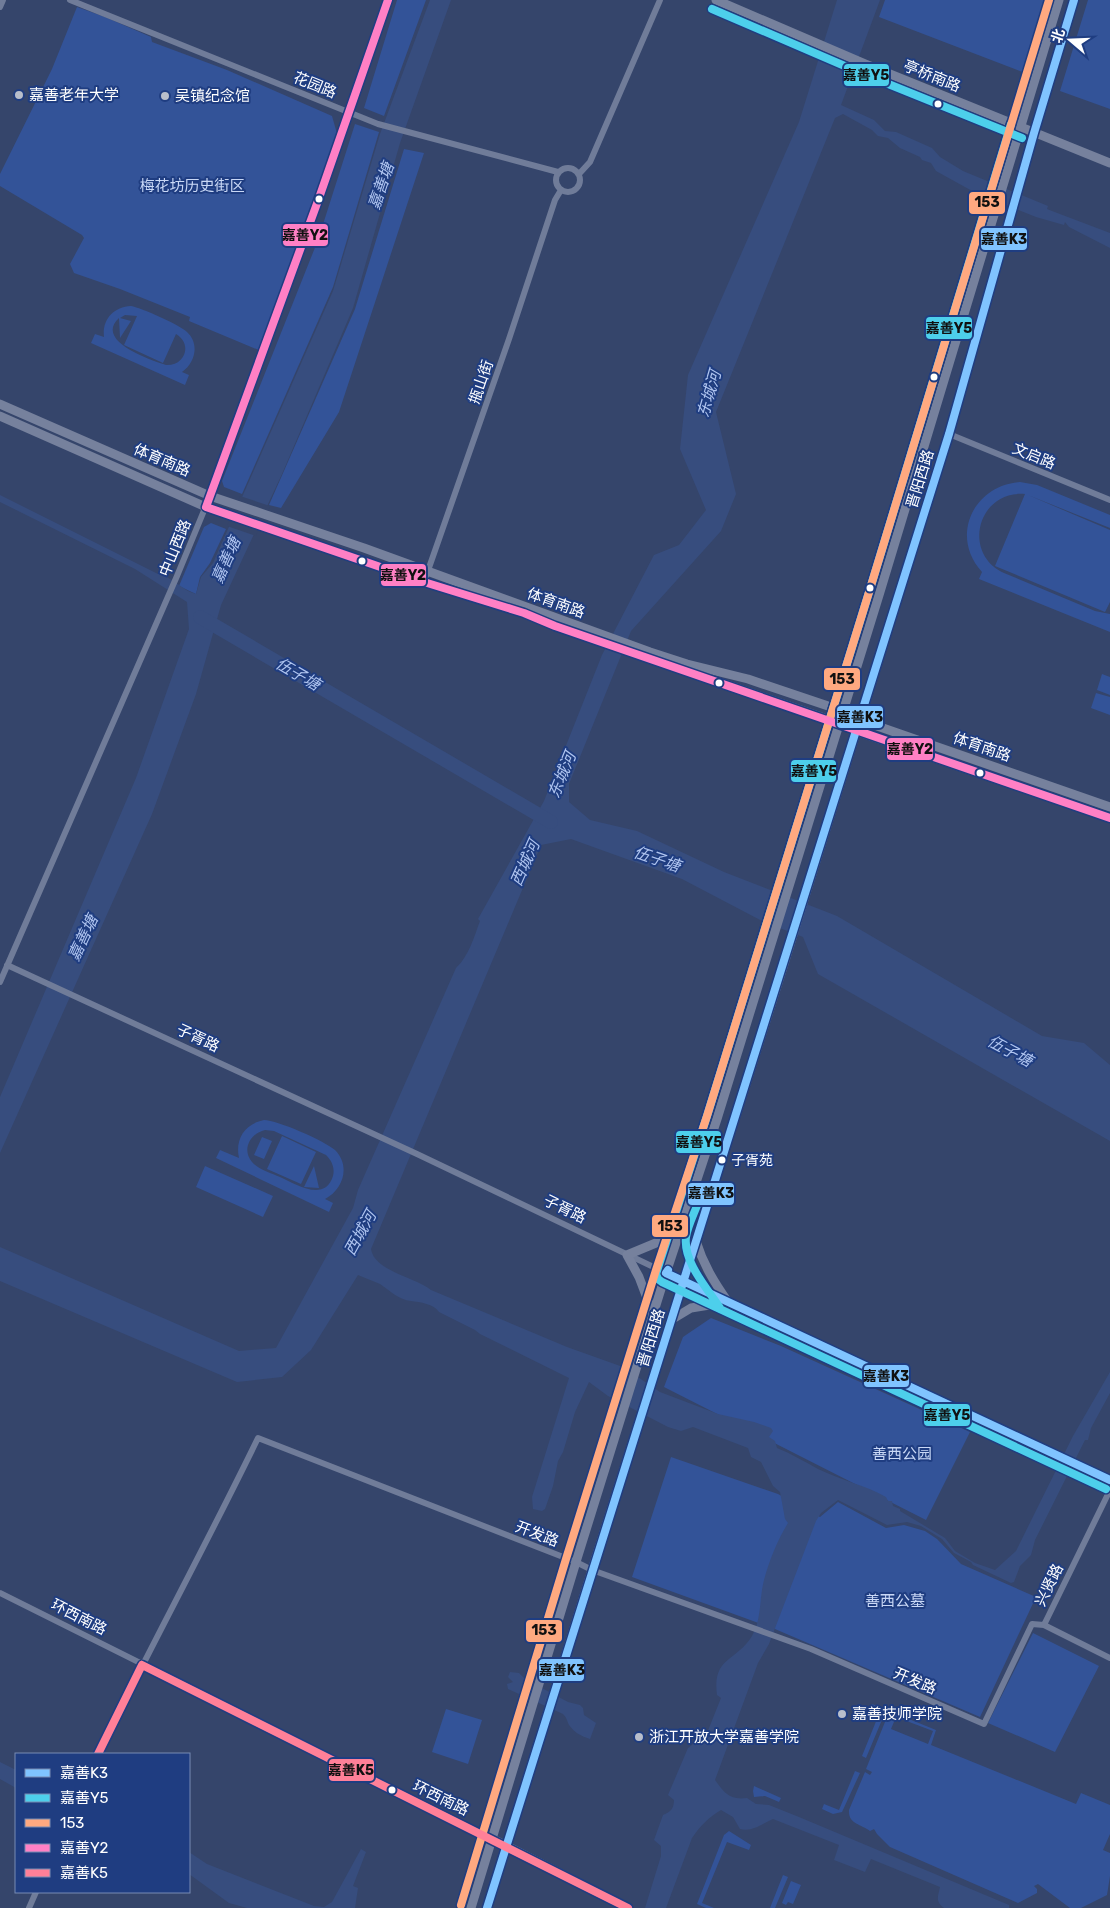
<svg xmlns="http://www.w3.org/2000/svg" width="1110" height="1908" viewBox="0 0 1110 1908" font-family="Rubik,'Noto Sans SC',sans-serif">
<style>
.green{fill:#335398;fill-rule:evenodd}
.water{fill:#374d7e}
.pier{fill:#35456b}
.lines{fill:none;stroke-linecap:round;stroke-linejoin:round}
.river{stroke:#374d7e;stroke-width:14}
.street{stroke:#707c99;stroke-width:6}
.secondary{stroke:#76819d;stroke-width:9}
.bus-1-casing{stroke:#1f3d81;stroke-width:11}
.bus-2-casing{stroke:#1f3d81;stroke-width:11}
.bus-3-casing{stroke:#1f3d81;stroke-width:11}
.bus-4-casing{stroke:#1f3d81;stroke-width:11}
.bus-5-casing{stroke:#1f3d81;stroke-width:11}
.bus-1{stroke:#80c4ff;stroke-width:8}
.bus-2{stroke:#4dcfeb;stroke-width:8}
.bus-3{stroke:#ffa980;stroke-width:8}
.bus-4{stroke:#ff80c5;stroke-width:8}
.bus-5{stroke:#ff8098;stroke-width:8}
.poi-dot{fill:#b8becb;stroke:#1f3d81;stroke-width:2}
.bus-dot{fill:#fff;stroke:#1f3d81;stroke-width:2}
.labels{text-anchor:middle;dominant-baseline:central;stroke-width:4;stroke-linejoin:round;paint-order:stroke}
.bus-label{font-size:14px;fill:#fff;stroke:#1f3d81;text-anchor:start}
.street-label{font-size:15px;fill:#fff;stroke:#1f3d81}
.poi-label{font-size:15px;fill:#fff;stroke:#1f3d81;text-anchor:start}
.park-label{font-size:15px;fill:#c9d8f6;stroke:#1f3d81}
.water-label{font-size:16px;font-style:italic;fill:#b0c5f0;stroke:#1f3d81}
.line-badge{stroke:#1f3d81;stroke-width:2}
.pale-badge-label{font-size:14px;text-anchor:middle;font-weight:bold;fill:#111}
</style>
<rect width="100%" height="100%" fill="#35456b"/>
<path class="green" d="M397 0H426L384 116 364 108Z
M885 0H1049L1025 73 879 17Z
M1088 0H1110V109L1060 91Z
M77 7 105 17 151 37 152 42 227 70 332 116 338 137 261 351 189 321 190 317 120 289 74 273 70 264 84 238 82 235 0 186V174L52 69Z
M355 124 379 132 333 287 242 494 224 487 222 481 318 240Z
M404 149 424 153 339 412 281 508 269 505 355 309Z
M131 306C142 308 180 325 187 332 200 344 195 363 182 372L189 375 185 385 91 343 95 334 104 337C102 320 113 307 131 306ZM125 315 137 316 124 345 163 363 176 334C193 344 185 366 166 365 150 360 94 341 119 318L120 338 131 321 120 318Z
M1020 482 1037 485 1110 515V528L1028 495 1110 530V602L1105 612 995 566 1025 494C978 490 961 553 1004 573L1095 611 1110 614V632L979 579 982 572C949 536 974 485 1020 482Z
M211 523 226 529 210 563 200 577 196 594 179 586 204 527Z
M1102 674 1110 677V695L1097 690Z
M1096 693 1110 697V715L1091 708Z
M264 1120C277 1120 325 1141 335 1150 351 1166 343 1190 325 1199L333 1203 329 1212 216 1158 220 1150 239 1158C235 1140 244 1124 264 1120ZM265 1130 274 1131 326 1155C332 1161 335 1168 333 1176 325 1203 295 1184 280 1177 271 1173 259 1170 252 1162 241 1149 251 1133 265 1130Z
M282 1136 316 1152 301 1184 267 1169Z
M262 1137 272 1141 264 1159 254 1155Z
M205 1166 273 1196 263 1217 196 1187Z
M314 1166 319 1188 304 1187Z
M711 1318 781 1346 970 1432 926 1520 664 1387 683 1337Z
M671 1457 778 1494 820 1517 838 1502 886 1528 904 1525 925 1531 937 1539 961 1564 1036 1597 980 1717 775 1629 632 1577Z
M1033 1633 1099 1666 1055 1752 988 1723Z
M872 1704 882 1708 884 1715 866 1758 862 1756 879 1714 870 1710Z
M446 1709 482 1720 468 1764 432 1752Z
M894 1713 936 1730 931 1745 1076 1804 1081 1793 1110 1805V1834L1103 1850 1110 1853V1876L1107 1895 1081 1908H1070L1038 1884 1034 1886 1037 1889V1893L1018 1903 890 1847 877 1834 874 1829 870 1831C861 1824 848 1824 849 1810L865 1772 870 1775 872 1772 866 1769 887 1717ZM896 1717 933 1731 928 1744 891 1729Z
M855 1771 860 1773 842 1812 833 1814 822 1809 824 1804 839 1810Z
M754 1786 781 1798 779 1802 765 1796 754 1797 753 1791Z
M729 1831 751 1845 749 1850 727 1842 702 1903 714 1908H706L697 1904 724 1835Z
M783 1875 788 1877 775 1908H770Z
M791 1881 801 1885 793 1904 788 1902 786 1905 782 1903Z"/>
<path class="water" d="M430 0H451L400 143 353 308 282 474 221 605 196 694 152 814 0 1153V1097L136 778 189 629 187 602 135 569 0 502V495L158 574 161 573 188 591 196 594 201 577 213 563 333 291 380 134Z
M837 0H880L841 105 874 120 885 131 896 132 932 148 940 157 963 171 1048 206 1047 209 1052 211 1110 233V248L1069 227 1065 222 1064 225 1036 217 974 192 936 171 931 163 922 160 920 157 900 148 888 138 878 136 872 130 843 114 835 118 716 412 736 494 721 531 631 631 569 784V802L590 820 637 831 724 872 837 916 1042 1036 1084 1043 1110 1065V1141L818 974 803 937 764 922 682 879 571 839 541 845 371 1249C374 1271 415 1277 431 1290L567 1347 623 1367 660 1392 718 1414 754 1422 771 1428 773 1431 769 1437 775 1441 777 1448C792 1454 805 1462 818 1469 840 1480 865 1485 886 1497L888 1501H892L893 1506 900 1509V1511L945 1538 955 1551 975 1563 995 1570 1016 1551 1073 1436 1110 1372V1393L1091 1428 1088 1440H1085L1035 1540 1031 1555 1020 1566 1014 1582 1011 1583 973 1565 971 1562 954 1553 942 1539 921 1526 907 1522 887 1525 838 1500 821 1513 816 1521 769 1644 758 1663 715 1780C725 1794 730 1800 747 1798L756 1804 769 1805 799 1817 1009 1905V1908H944C935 1901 938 1897 940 1887L871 1859 865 1872 834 1860 839 1845 773 1819C761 1824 753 1832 740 1829L733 1817 721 1810C709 1817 700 1826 692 1838L666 1908H645L661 1856V1846L654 1840 663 1815C671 1812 674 1808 674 1800L668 1795 688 1748 707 1733 721 1698 717 1695C712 1657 736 1662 752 1636 762 1619 759 1599 764 1580 769 1561 778 1539 788 1523L785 1519 780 1492 773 1486 761 1462 751 1457 748 1448 693 1427 681 1431 668 1427 608 1396 589 1382 575 1412 563 1452 558 1461 553 1486 545 1509 542 1511 533 1509 532 1497 569 1378 480 1334 475 1330 439 1312C434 1304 420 1302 411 1301 399 1300 389 1290 380 1284 373 1281 365 1278 358 1275L311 1350 282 1377 237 1382 0 1281V1247L239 1351 276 1348 353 1208 358 1190 456 968C469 956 474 937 480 921L478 919 544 801 602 655 654 555 679 545 706 510 680 449 688 375 799 122Z
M510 1672 519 1673 525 1679 568 1702 580 1705 583 1708 584 1715 596 1723 590 1739C581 1736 575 1733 569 1725 567 1721 567 1718 563 1714L508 1689 507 1684 513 1682 508 1677Z
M0 1762 16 1770V1788L0 1779Z
M361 1849 366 1852 353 1886 358 1888 355 1908H247L229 1903 189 1874V1852L207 1864 314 1906 324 1907 332 1902Z"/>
<path class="pier" d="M240 496 270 506 256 536 227 526Z"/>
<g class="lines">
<path class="river" d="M200 617 551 822"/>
<path class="street" d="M70 0 378 124 558 172
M0 7 3 0
M556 180a12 12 0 1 1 24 0a12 12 0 1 1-24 0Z
M579 174 590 162 660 0
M949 434 1110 500
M424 582 509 339 555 200 561 190
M7 965 417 1154 666 1273
M0 982 177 576 210 496 350 112 388 0
M1110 1490 1044 1625 1110 1658
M0 1593 493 1839
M98 1754C150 1648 206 1545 258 1438L576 1562 592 1570 811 1649 984 1724 1032 1624 1044 1625
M29 1908 36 1892"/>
<path class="secondary" d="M716 0 865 64 1110 163
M0 404 210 496 364 548 650 652 687 664 748 679 843 711 860 720 1110 807
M0 416 206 507 424 582 524 613 555 626 839 723 856 731 1110 818
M696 1241C703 1264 714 1282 728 1302
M666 1273 1110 1480
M653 1314 639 1277 627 1255 680 1233
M671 1320 691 1308 728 1302
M493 1839 628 1908
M471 1908 576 1562 666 1273 717 1119 880 592 1059 0
M487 1908 592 1570 784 964 949 434 1034 133 1074 0"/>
<defs>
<path id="bus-1" d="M668 1270 666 1273 1110 1480
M487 1908 949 434 1034 133 1074 0"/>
<path id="bus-2" d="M712 9 861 73 1022 138
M1011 124 870 589 707 1116 656 1274 658 1279 662 1282 1106 1489
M698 1203C694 1214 688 1225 686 1237 683 1262 707 1288 720 1308"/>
<path id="bus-3" d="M461 1905 566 1559 656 1270 707 1116 870 589 1049 0"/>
<path id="bus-4" d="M388 0 319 198 206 507 424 582 524 613 555 626 1110 818"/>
<path id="bus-5" d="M142 1665 628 1908
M98 1754 142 1665"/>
</defs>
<use href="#bus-1" class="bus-1-casing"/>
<use href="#bus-2" class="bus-2-casing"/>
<use href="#bus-3" class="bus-3-casing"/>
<use href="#bus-4" class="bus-4-casing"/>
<use href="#bus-5" class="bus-5-casing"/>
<use href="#bus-1" class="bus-1"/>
<use href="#bus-2" class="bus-2"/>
<use href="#bus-3" class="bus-3"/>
<use href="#bus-4" class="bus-4"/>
<use href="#bus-5" class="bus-5"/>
</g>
<g class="poi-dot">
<circle cx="19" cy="95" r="5"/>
<circle cx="165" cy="96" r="5"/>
<circle cx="842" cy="1714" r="5"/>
<circle cx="639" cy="1737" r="5"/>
</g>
<g class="bus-dot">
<circle cx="938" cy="104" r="4.5"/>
<circle cx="319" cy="199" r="4.5"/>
<circle cx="934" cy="377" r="4.5"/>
<circle cx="362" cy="561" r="4.5"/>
<circle cx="870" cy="588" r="4.5"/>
<circle cx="719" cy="683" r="4.5"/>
<circle cx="980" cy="773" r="4.5"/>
<circle cx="722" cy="1160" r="4.5"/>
<circle cx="392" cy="1790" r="4.5"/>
</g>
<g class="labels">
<g class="bus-label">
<text x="731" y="1160">子胥苑</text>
</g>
<g class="street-label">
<text transform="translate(932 76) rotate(22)">亭桥南路</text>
<text transform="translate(315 85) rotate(22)">花园路</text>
<text transform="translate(481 382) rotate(-71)">甁山街</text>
<text transform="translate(1034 456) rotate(22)">文启路</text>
<text transform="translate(162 460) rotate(23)">体育南路</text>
<text transform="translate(920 479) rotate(-73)">晋阳西路</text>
<text transform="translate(175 548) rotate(-68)">中山西路</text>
<text transform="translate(556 603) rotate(20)">体育南路</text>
<text transform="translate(982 747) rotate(19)">体育南路</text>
<text transform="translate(198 1038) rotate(25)">子胥路</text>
<text transform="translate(565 1209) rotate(26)">子胥路</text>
<text transform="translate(651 1338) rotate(-73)">晋阳西路</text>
<text transform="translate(537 1534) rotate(21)">开发路</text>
<text transform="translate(1049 1585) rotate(-64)">兴贤路</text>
<text transform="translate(79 1617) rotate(27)">环西南路</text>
<text transform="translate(915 1681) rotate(23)">开发路</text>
<text transform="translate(441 1798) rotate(26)">环西南路</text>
</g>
<g class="poi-label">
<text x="29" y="95">嘉善老年大学</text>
<text x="175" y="96">吴镇纪念馆</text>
<text x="852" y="1714">嘉善技师学院</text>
<text x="649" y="1737">浙江开放大学嘉善学院</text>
</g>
<g class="park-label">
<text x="192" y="186">梅花坊历史街区</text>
<text x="902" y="1454">善西公园</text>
<text x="895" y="1601">善西公墓</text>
</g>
<g class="water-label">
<text transform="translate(381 186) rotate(-71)">嘉善塘</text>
<text transform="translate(709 394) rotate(-74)">东城河</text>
<text transform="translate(226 560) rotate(-66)">嘉善塘</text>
<text transform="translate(298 674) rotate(30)">伍子塘</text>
<text transform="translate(562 775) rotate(-68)">东城河</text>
<text transform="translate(657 859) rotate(19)">伍子塘</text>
<text transform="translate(525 863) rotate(-66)">西城河</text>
<text transform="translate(83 938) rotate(-65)">嘉善塘</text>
<text transform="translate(1010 1051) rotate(28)">伍子塘</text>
<text transform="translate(360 1233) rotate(-61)">西城河</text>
</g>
</g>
<g class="line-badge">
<rect x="843" y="63" width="47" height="24" rx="5" fill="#4dcfeb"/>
<rect x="968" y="191" width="38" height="24" rx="5" fill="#ffa980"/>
<rect x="282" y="223" width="47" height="24" rx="5" fill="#ff80c5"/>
<rect x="980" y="227" width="48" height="24" rx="5" fill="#80c4ff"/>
<rect x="925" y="316" width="48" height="24" rx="5" fill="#4dcfeb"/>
<rect x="380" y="563" width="47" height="24" rx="5" fill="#ff80c5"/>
<rect x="823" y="667" width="38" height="24" rx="5" fill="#ffa980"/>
<rect x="836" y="705" width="48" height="24" rx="5" fill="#80c4ff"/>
<rect x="886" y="737" width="48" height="24" rx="5" fill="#ff80c5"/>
<rect x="790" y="759" width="47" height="24" rx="5" fill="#4dcfeb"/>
<rect x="675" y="1130" width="47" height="24" rx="5" fill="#4dcfeb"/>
<rect x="687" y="1182" width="48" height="24" rx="5" fill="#80c4ff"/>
<rect x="651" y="1214" width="38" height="24" rx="5" fill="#ffa980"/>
<rect x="863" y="1364" width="47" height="24" rx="5" fill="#80c4ff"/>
<rect x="923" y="1403" width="48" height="24" rx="5" fill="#4dcfeb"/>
<rect x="525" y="1619" width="38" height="24" rx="5" fill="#ffa980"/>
<rect x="538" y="1658" width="47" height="24" rx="5" fill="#80c4ff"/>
<rect x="328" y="1758" width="47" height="24" rx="5" fill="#ff8098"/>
</g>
<g class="pale-badge-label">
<text x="866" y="80">嘉善Y5</text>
<text x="987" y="207">153</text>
<text x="305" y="240">嘉善Y2</text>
<text x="1004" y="244">嘉善K3</text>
<text x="949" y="333">嘉善Y5</text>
<text x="403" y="580">嘉善Y2</text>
<text x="842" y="684">153</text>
<text x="860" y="722">嘉善K3</text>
<text x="910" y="754">嘉善Y2</text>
<text x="814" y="776">嘉善Y5</text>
<text x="699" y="1147">嘉善Y5</text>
<text x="711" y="1198">嘉善K3</text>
<text x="670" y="1231">153</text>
<text x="886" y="1381">嘉善K3</text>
<text x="947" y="1420">嘉善Y5</text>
<text x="544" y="1635">153</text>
<text x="562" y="1675">嘉善K3</text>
<text x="351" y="1775">嘉善K5</text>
</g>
<rect x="15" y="1753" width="175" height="140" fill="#1f3d81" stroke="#798bb3"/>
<rect x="25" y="1769" width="25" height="8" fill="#80c4ff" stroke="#798bb3"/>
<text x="60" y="1778" font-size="15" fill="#ffffff">嘉善K3</text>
<rect x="25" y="1794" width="25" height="8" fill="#4dcfeb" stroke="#798bb3"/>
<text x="60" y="1803" font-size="15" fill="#ffffff">嘉善Y5</text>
<rect x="25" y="1819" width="25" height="8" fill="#ffa980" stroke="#798bb3"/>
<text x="60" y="1828" font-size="15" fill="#ffffff">153</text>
<rect x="25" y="1844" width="25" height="8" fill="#ff80c5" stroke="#798bb3"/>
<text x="60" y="1853" font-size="15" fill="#ffffff">嘉善Y2</text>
<rect x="25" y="1869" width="25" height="8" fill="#ff8098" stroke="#798bb3"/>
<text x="60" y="1878" font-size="15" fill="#ffffff">嘉善K5</text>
<g transform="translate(1070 40) rotate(289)" stroke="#1f3d81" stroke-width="4" paint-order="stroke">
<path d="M0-4L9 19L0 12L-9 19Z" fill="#ffffff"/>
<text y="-8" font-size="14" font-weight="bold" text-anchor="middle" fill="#ffffff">北</text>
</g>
</svg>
